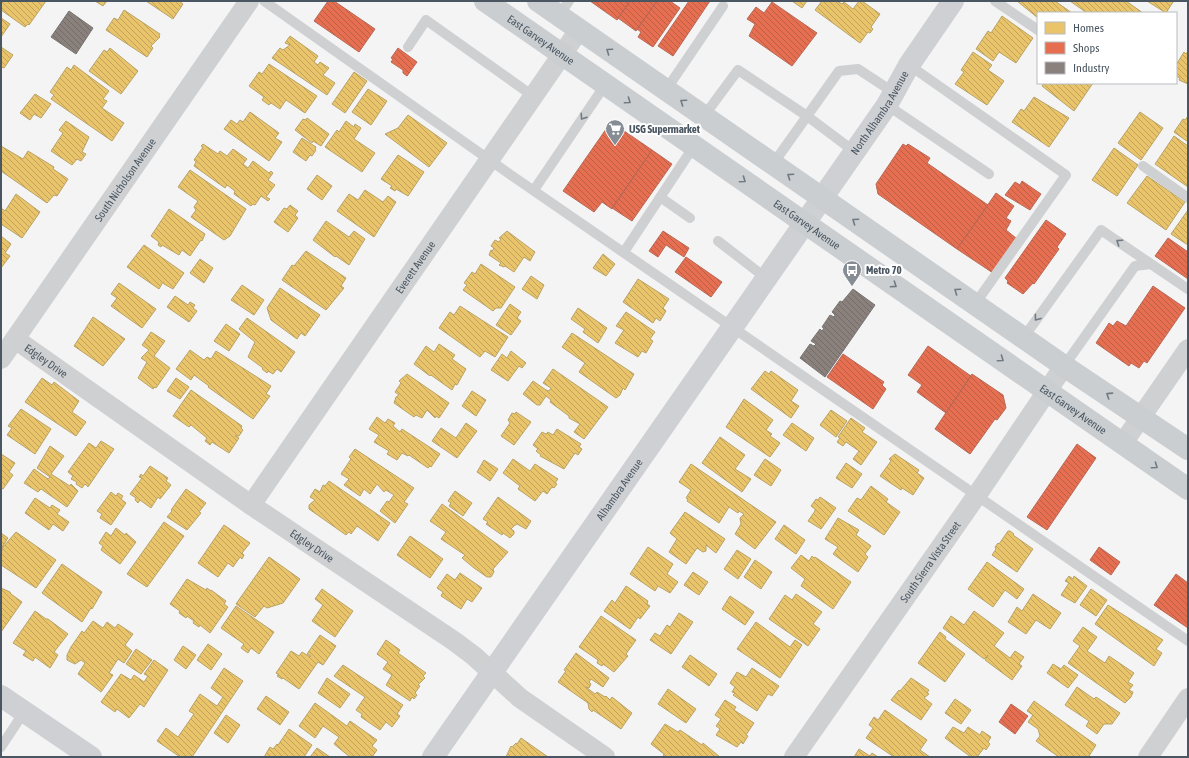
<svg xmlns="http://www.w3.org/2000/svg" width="1189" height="758" viewBox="0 0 1189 758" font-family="'Asap Condensed',sans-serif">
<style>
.homes{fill:url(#homes-back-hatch);stroke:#b9a367}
.shops{fill:url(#shops-back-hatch);stroke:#b86856}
.industry{fill:url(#industry-back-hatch);stroke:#777474}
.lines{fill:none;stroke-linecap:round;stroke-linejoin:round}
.lane{stroke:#ced0d2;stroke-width:10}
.street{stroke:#ced0d2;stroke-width:20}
.secondary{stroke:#ced0d4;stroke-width:22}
.primary{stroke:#caced1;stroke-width:22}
.oneway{stroke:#707a83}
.oneway2{stroke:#727b83}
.labels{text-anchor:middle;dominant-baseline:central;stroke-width:4;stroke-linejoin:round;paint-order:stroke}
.street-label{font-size:11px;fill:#4a5661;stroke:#fff}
.poi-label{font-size:11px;font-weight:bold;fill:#4a5661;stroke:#fff;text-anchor:start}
</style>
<defs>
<pattern id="homes-back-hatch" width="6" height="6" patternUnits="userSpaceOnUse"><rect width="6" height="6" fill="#e9c46a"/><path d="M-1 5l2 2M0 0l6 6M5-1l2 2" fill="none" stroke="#bfa25b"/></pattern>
<pattern id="shops-back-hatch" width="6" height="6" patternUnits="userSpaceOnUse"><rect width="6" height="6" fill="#e76f51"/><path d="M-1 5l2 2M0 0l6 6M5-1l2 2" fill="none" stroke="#bd5e47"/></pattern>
<pattern id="industry-back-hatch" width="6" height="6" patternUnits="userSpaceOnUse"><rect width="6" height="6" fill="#8a817c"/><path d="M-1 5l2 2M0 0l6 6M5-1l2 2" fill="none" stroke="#736c69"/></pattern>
</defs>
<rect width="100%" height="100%" fill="#f4f4f4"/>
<path class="homes" d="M1 1H46L29 25 28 24 25 27 1 10Z
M95 1H107L103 6Z
M146 1H179L183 4 173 19Z
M792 1H807L802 8Z
M822 1H837L842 4 844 2 853 9 859 1H862L880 14 871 27 873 29 870 33 868 32 860 43 815 10Z
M1017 1H1055L1072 13H1038V18Z
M1070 1H1126L1143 13H1087Z
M1147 1H1176L1173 2 1166 13Z
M124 10 160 34 159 36 160 37 151 46 153 48 147 57 106 30 114 18 118 20Z
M1002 16 1033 38 1016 63 999 52 993 61 976 49 988 31 991 33Z
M1 18 10 24 1 37Z
M290 36 318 56 314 62 318 65 320 62 329 68 323 75 335 83 327 95 272 58 280 48 283 50 290 45 285 43Z
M1 47 13 55 4 68 1 67Z
M110 48 138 71 121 94 89 71 104 50 107 52Z
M1188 51V84L1179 80 1180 78 1176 76V65L1184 52 1186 54Z
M973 52 992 65 988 70 1004 81 987 105 955 84 964 72 961 70Z
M269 64 317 96 305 113 286 100 280 109 271 103 269 105 262 100 264 97 249 86 259 72 262 74Z
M74 65 109 91 103 99 107 101 102 108 124 123 112 141 51 99 54 95 50 92 67 67 71 70Z
M354 72 367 81 345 113 332 104Z
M1044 83H1093L1074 111 1042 86Z
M368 89 387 101 371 125 352 112Z
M35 94 51 104 41 118 34 114 30 120 20 113Z
M1034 97 1069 118 1049 147 1012 122 1021 109 1024 111Z
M250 112 279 133 275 138 282 142 269 161 224 129 231 120 237 124 240 120 243 122Z
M1140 112 1163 128 1141 160 1118 143Z
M408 115 447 143 429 167 385 134 398 128Z
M1188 116V142L1174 132 1183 119 1185 120Z
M307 118 329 134 321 146 313 141 312 143 295 130 303 119 306 120Z
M66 121 89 137 82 152 86 154 81 161 77 159 72 165 51 151 63 133 59 130Z
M346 121 354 127 355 124 361 128 354 139 375 153 362 172 325 147 337 130 339 132Z
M1174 136 1188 146V187L1155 164Z
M302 138 316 147 315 149 316 150 312 156 310 155 306 161 293 152Z
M203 144 218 154 220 151 227 156 233 149 247 159 243 164 248 168 253 161 269 173 271 171 273 173 268 180 275 185 266 197 270 199 268 201 261 196 255 205 253 204 251 206 234 194 235 191 227 185 225 188 194 166 196 162 194 160 203 147 201 146Z
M1 146 23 159 28 151 54 167 53 169 68 179 57 196 54 195 47 203 1 171Z
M1114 148 1138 165 1117 196 1092 180Z
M398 155 424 172 408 196 396 189 395 191 390 188 392 186 381 179Z
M190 170 246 209 230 236 224 240 191 217 196 210 194 207 198 201 178 187Z
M317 175 332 186 322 200 307 189Z
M1147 176 1185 202 1166 230 1127 203Z
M365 190 383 202 388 196 396 202 374 237 337 211 349 194 358 200Z
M16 194 40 212 22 238 1 224V208L5 211Z
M290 205 298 211 295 215 298 218 288 232 274 222 284 208 287 209Z
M169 209 205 234 202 241 201 240 190 256 182 250 179 255 162 245 161 247 158 245 159 242 151 236Z
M1188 210V245L1171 234Z
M326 221 349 237 354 231 365 239 349 265 336 256 335 257 313 240Z
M507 231 535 252 530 261 524 257 514 272 505 266 504 267 499 265 501 263 489 255 491 250 492 251 494 248 491 246 495 240 499 242 501 239 499 238Z
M1 236 11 244 5 253 10 256 1 268Z
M144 245 184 273 173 289 164 284 163 282 159 289 127 267Z
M306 251 346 278 341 286 344 288 326 310 282 280 292 265 294 266Z
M603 254 615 264 606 276 593 268Z
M200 259 213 268 204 283 190 273Z
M481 264 515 287 501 308H496L493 311 463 290 467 285 464 283 472 272 475 274Z
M531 276 544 285 537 299 522 289Z
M638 279 669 299 663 308 666 311 660 321 656 318 653 323 623 302Z
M119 283 156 309 142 328 111 306 117 298 111 294Z
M242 285 264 300 254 315 231 300Z
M280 288 320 315 305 336 301 333 297 339 271 320 267 308Z
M175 296 188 305 190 302 195 305 193 308 197 311 189 322 167 307Z
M510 304 521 312 517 318 521 321 511 335 496 325Z
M460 306 508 337 495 357 485 351 480 357 439 328 450 312 454 315Z
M578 308 607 328 598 343 583 332 585 329 571 319Z
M626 312 655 332 650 339 653 341 646 353 642 351 638 357 615 343 624 330 616 326Z
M93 317 125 339 103 366 74 346Z
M247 318 295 352 281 372 277 369 273 374 268 371 267 373 262 369 263 368 248 357 255 342 239 329Z
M226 324 240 334 229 351 214 341Z
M151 332 165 341 154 356 170 368 156 388 155 387 153 389 138 378 147 362 141 358 149 350 142 345Z
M572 333 634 374 625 390 623 388 620 395 616 398 579 372 585 363 562 347Z
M439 344 455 355 452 359 466 369 457 385 455 384 452 390 431 375 430 376 414 364 426 346 434 352Z
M190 350 204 360 207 357 211 359 216 351 271 386 266 394 270 396 253 419 208 387 209 386 194 375 191 380 176 369Z
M511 351 526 363 522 368 519 366 508 381 491 370 502 354 507 358Z
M553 369 608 407 584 439 574 432 580 424 569 418V416L550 402 551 400 546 396 540 405H537L523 394 533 381 546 390 549 391 551 388 543 383Z
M765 371 769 374 771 371 798 390 791 401 799 406 791 418 751 389Z
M407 374 449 403 439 418 436 416 435 418 427 410 422 418 416 415 414 417 394 403 396 397 399 395 395 392 401 383 399 381Z
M42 378 52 385 54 382 79 401 72 412 86 422 76 436 25 402Z
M176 378 189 387 180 399 167 391Z
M191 390 242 426 241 428 243 430 239 436H235L239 438 229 453 212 442 210 445 205 441 207 438 191 425 189 427 173 416Z
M472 391 486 400 476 416 462 406Z
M744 399 773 420 766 430 772 434 770 436 780 443 770 457 726 427Z
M21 409 51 429 35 454 7 435 12 428 8 426Z
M831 410 847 421 836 437 820 425Z
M516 412 531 422 514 445 501 436 510 423 508 420 512 413 515 414Z
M377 417 385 423 388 419 395 423 393 426 400 432 402 429 440 454 431 467 430 466 428 468 409 455 408 456 402 453 397 460 387 454 389 451 374 442 379 435 369 429Z
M851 418 865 428 862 432 877 442 861 465 853 459 859 451 846 442 843 446 837 442 840 438 838 437Z
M466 423 477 431 457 458 432 441 441 428 456 438Z
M792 423 814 438 806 451 783 435Z
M557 429 581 444 579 447 582 449 578 455 575 453 564 469 540 456 541 455 536 451 538 449 533 445 542 432 546 434 548 432 553 435Z
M720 437 745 455 735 469 751 479 742 492 702 463Z
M101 441 114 449 88 487 85 484 82 488 76 484 77 482 71 479 73 476 68 472 89 443 96 448Z
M50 446 64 456 51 474 70 486 71 484 78 491 67 507 41 489 38 492 24 483 34 469 48 479 50 477 37 468Z
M355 449 414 488 404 502 408 504 395 523 380 511 387 501 389 502 394 495 386 490 384 492 377 484 370 494 364 489 360 496 344 485 349 479 341 474 351 459 349 457Z
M1 454 15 463 9 472 13 475 3 489 1 488Z
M895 454 919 470 917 473 924 478 913 495 902 488 901 490 880 476 891 461 889 459Z
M513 459 530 471 535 464 558 479 555 483 557 484 554 488 552 487 547 494 543 491 535 501 518 489 520 486 503 473Z
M765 459 781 470 771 486 754 475Z
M484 460 498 469 490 481 477 472Z
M846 463 862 474 852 488 836 478Z
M691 464 776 522 755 549 735 534 741 524 740 518 744 514 739 511 738 513 729 507 719 523 687 501 688 499 686 498 691 490 679 482Z
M150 466 168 478 166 481 171 485 160 499 158 497 151 508 140 500 138 503 135 500 136 498 130 494 142 478 139 477 141 474 143 476Z
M329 481 390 523 378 541 357 526 351 534 349 532 346 535 309 509V505L315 500 310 497 315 489 320 492 323 485 325 486Z
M871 486 888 499 886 502 900 512 884 535 848 511 857 498 861 500Z
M186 489 206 503 199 512 201 513 187 530 167 517 172 511 171 510Z
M455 491 472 503 463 516 449 506 451 503 448 501Z
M111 492 116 496 118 493 123 496 121 499 126 503 111 525 100 518 102 514 97 511Z
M498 497 531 521 526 529 517 524 514 526 511 529 514 531V534L510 538 503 533 502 535 486 524 488 522 483 519Z
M820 497 836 508 821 529 808 521 815 511V509L811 506 816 499 818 500Z
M35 498 50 508 52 505 60 510 57 514 69 522 63 531 53 524 49 530 25 513Z
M442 504 508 552 493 569 494 572 491 577H487L474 568 462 558 465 555 441 539 446 532 430 521Z
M685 512 725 539 716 553 706 545V551L703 552 697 548 686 564 669 552 677 539 670 533Z
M838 518 859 530 856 535 871 546 865 554 868 557 858 572 833 554 838 547 825 539Z
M164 522 184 536 147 587 127 574Z
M224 525 250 543 242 553 244 555 242 559 240 557 233 567 228 563 218 577 198 563Z
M784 525 805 540 796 554 775 539Z
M116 528 125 535 126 533 136 542 120 564 101 550 103 546 99 543 106 532 111 536Z
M1008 531H1010L1014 534 1013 535 1033 549 1017 572 992 555 996 549 995 547 998 543 999 544Z
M16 532 56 560 36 588 1 565V553L3 547Z
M1 533 8 538 1 549Z
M410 536 443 559 430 578 397 555Z
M648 547 673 564 667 574 678 582 670 593 658 586 655 591 630 574Z
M737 550 751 559 738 579 724 569Z
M801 555 809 561 812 556 814 558 815 557 851 582 833 609 801 586 805 579 791 568Z
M269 557 300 579 283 603 267 608 264 606 255 617 236 604Z
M755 560 772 572 761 589 744 577Z
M987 562 1024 589 1017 599 1005 590 993 607 968 589Z
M62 564 102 592 92 609 91 608 82 622 42 593Z
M693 572 708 582 699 595 684 585Z
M460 573 482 588 472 602 467 599 461 609 441 596 443 592 437 588 447 574 455 580Z
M1069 576 1073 579 1074 576 1087 586 1075 603 1061 595 1069 583 1065 581Z
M187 579 206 590 207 588 211 591V590L226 601 224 604 228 607 210 633 200 625 199 627 193 623 194 621 187 616 186 618 179 613 180 611 170 604Z
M626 586 648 601 647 604 650 606 640 619 638 617 630 629 604 611 612 600 615 603Z
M1 588 10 592 11 594 22 602 1 632Z
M322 589 353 611 335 637 312 621 323 605 315 599Z
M1091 589 1107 600 1096 616 1080 605Z
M796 594 822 612 813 624 820 629 808 646 769 619 785 595 792 600Z
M1033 594 1061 613 1050 629 1036 620 1026 634 1008 622 1017 607 1022 611Z
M730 596 754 612 745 625 722 609Z
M1108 605 1163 640 1156 649 1162 653 1154 666 1095 624Z
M236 606 274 632 259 654 251 648 248 653 241 648 244 644 221 628Z
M35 611 46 619H48L68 634 54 652 58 655 50 668 35 657 33 661 23 655 26 651 13 643Z
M974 611 1004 633 994 646 1010 658 1015 651 1024 657 1019 664 1022 666 1012 680 985 660 988 655 984 659 943 628 951 616 964 625Z
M679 613 693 622 671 654 650 640 655 633 660 636 667 625 670 627Z
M601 616 636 640 626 654 628 656 614 672 603 664 602 666 597 663 598 660 579 647Z
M93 621 103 628 107 622 115 628 118 624 133 634 125 645 132 651 124 663 118 659 109 673 113 675 101 692 78 674 85 663 81 660 75 664 67 660V655L71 647 82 631 84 633Z
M756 622 790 647 795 640 802 645 780 678 737 649Z
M1083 627 1097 637 1087 651 1105 663 1109 656 1134 673 1128 682 1133 685 1129 690 1133 692 1131 697 1125 703 1068 663 1080 646 1073 641Z
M940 632 946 637 945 639 965 654 945 682 918 663Z
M320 635 336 646 323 665 318 662 299 689 283 678 282 679 277 676 279 675 276 673 291 651 299 656 302 652 310 657 311 656 307 654Z
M386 640 400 650 398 653 426 673 423 676 425 678 418 685 420 686 415 693 417 695 414 699 412 697 410 701 386 685 392 675 383 669 388 662 377 654Z
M208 644 222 654 211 670 197 660Z
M183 646 196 655 186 669 174 660Z
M136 649 152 660 141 674 126 664Z
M576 653 609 678 603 687 591 679 589 682 591 684 589 688 586 687 595 694 597 692 605 697 606 696 610 700 612 697 632 713 621 729 593 710 592 712 589 709 588 703 558 682 566 671 564 670Z
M690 655 717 674 709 686 682 667Z
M154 660 168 670 144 707 140 704 129 718 117 709 115 712 101 702 121 674 131 680 134 675 144 682 148 676 144 674Z
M1053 664 1061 669 1064 665 1078 675 1068 688 1047 673Z
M343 665 403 705 397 714 400 716 392 727 386 722 380 730 361 717 362 714 356 710 365 697 334 676Z
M224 668 243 681 192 757H180L157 741 166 728 178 737 194 714 189 711 200 694 217 706 223 697 211 688Z
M752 668 779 686 772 696 768 694 757 711 733 695 735 693 732 692 735 687 730 683 737 672 746 677Z
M327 678 350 694 340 708 318 693Z
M911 678 929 690 927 693 929 694 924 698 932 704 921 720 891 700 899 690 900 691Z
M1077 687 1094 699 1096 697 1120 713 1112 724H1104L1097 734 1086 726 1089 721 1065 705Z
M668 689 696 709 686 723 658 704Z
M266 696 289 712 280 725 257 709Z
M955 699 971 710 961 724 945 713Z
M725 700 736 707 734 710 754 723 746 735 748 736 743 744 741 742 737 747 716 735 720 729 716 726 721 719 715 715Z
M1034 701 1096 745 1089 756 1091 757H1059L1036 741 1040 736 1038 729 1028 722 1033 715 1027 711Z
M315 703 347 726 350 721 377 740 372 746 377 750 372 757H350L334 744 339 737 323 726 315 738 299 726Z
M885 710 927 740 920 750 930 757H894L866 738 873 728 869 725 874 717 878 720Z
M226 715 240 725 228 743 214 733Z
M665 724 678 732 680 730 702 745 703 743 720 757H663L664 754 651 744Z
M953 727 964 733 968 727 980 735 982 731 991 737 988 742 990 744 986 750 984 748 977 757H971L945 738Z
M289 729 312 745 304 757H264L270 747 273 749 277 744 278 745Z
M521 738 548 757H506L511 746 512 747 516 743 517 744Z
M317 748 330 757H310Z
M859 749 870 756 872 753 878 757H854Z"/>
<path class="shops" d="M328 1H334L375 29 359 52 314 21Z
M590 1H630L617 20Z
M630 1H657L636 31 618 18Z
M657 1H670L680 8 653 47 638 37 641 32 637 29Z
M689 1H710L673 56 658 46Z
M772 2 817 33 792 66 749 36 755 24 747 19 756 7 764 13Z
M398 48 417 62 407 76 403 73V70L391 62 393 59 391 58Z
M611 122 652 150 612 209 602 202 594 212 563 191Z
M903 144 906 146 908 144 930 158 927 163 988 205 957 249 878 194 876 184Z
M652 150 672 164 632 221 612 208Z
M1022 181 1041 194 1030 210 1005 195 1015 182 1020 185Z
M996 193 1014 206 1006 218 1011 221 1006 230 1016 238 993 273 957 249Z
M1046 220 1066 234 1057 247 1059 249 1034 284 1033 283 1023 294 1007 283 1008 281 1005 278Z
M663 231 689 248 684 257 666 245 658 257 649 251Z
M1168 238 1188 252V279L1155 256Z
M686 257 722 282 711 297 675 272Z
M1153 286 1185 308 1147 363 1144 361 1139 368 1131 363 1129 366 1096 343 1109 323 1113 326 1117 321 1126 326Z
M928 346 971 376 946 413 917 392 922 385 908 375Z
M843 354 884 382 882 385 886 389 873 409 827 377Z
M972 374 1003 395 1006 408 997 420 995 419 970 454 935 429Z
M1077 444 1096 458 1047 530 1027 517Z
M1099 547 1120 562 1111 575 1090 560Z
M1176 574 1188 583V628L1154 605Z
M1011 704 1028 716 1015 734 999 722Z"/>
<path class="industry" d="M69 11 93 28 76 54 51 37Z
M853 289 875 305 825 377 800 358 810 344 814 346 816 344 811 341 820 329 822 331 824 328 822 327 830 315 834 317 835 315 832 312 840 301 842 302Z"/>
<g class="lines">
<path class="lane" d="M264 1 508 173 1188 641
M995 1 1038 30
M559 15 569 1
M408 47 426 20 533 96
M909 65 1066 175 975 304
M666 90 723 6
M887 105 989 174
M704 116 738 70 807 116 855 152
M773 164 839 71 858 69 893 92
M1143 166 1188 198
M534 190 605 85
M660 197 690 218
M718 241 766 278
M624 252 694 146
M1024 337 1101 230 1151 264
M1064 366 1135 266 1151 264 1188 289
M1 747 24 712"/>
<g class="street">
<path id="s1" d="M15 339 251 505 454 641 474 656 520 698 605 757"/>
<path id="s2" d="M1 359 249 1"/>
<path d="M1123 443 1188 349"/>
<path id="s3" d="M251 505 579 30"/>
<path id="s4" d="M794 757 977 495 1064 366"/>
<path d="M1148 757 1188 698"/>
</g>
<g class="secondary">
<path d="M1 696 91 757"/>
<path id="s5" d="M433 757 887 105 909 65 953 1"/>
</g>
<g class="primary">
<path id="s6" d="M485 1 1188 489"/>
<path d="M538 1 1064 366 1188 449"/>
</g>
</g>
<defs><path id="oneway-chevron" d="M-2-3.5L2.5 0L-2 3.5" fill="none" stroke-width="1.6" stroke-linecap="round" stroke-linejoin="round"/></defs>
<g class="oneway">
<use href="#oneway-chevron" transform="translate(609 51) rotate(-145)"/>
<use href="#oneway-chevron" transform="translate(628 101) rotate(35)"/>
<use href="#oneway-chevron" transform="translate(683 102) rotate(-145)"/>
<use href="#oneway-chevron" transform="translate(790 176) rotate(-146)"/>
<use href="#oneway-chevron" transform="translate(743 180) rotate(35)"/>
<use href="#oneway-chevron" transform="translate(855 221) rotate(-145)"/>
<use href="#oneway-chevron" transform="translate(894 285) rotate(34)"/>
<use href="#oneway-chevron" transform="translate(957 291) rotate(-145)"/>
<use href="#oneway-chevron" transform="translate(1001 359) rotate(35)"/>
<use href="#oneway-chevron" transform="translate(1109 395) rotate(-147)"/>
<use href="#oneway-chevron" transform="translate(1155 466) rotate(35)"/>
</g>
<g class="oneway2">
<use href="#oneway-chevron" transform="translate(583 117) rotate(124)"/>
<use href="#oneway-chevron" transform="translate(1119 242) rotate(-146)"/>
<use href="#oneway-chevron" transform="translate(1037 318) rotate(126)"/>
</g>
<defs>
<symbol id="supermarket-pin" viewBox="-11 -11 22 30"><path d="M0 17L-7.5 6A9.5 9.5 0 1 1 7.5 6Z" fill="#868d94" stroke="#fff"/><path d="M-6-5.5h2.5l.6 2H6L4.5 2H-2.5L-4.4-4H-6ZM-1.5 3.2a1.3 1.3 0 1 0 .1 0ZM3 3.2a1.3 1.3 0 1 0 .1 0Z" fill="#fff"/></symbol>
<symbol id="bus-pin" viewBox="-11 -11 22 30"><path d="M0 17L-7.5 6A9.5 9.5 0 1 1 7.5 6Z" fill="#868d94" stroke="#fff"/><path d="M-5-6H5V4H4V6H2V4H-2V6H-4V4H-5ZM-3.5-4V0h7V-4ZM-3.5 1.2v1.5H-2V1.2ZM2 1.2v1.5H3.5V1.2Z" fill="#fff"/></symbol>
</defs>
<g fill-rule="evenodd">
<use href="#supermarket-pin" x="604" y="118" width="22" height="30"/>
<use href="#bus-pin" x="841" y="259" width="22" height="30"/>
</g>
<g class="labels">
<g class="street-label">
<text stroke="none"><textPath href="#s6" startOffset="68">East Garvey Avenue</textPath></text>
<text stroke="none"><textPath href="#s5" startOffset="784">North Alhambra Avenue</textPath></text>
<text stroke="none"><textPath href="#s2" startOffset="218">South Nicholson Avenue</textPath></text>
<text stroke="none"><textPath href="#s6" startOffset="392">East Garvey Avenue</textPath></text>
<text stroke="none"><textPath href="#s3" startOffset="289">Everett Avenue</textPath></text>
<text stroke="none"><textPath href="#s1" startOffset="38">Edgley Drive</textPath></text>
<text stroke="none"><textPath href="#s6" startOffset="716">East Garvey Avenue</textPath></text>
<text stroke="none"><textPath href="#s5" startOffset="326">Alhambra Avenue</textPath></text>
<text stroke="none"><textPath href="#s1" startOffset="362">Edgley Drive</textPath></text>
<text stroke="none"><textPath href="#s4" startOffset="238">South Sierra Vista Street</textPath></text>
</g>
<g class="poi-label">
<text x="629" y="129">USG Supermarket</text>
<text x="866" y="270">Metro 70</text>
</g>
</g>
<rect width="1189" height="758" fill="none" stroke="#4a5661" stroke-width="4"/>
<rect x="1037" y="12" width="140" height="72" fill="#ffffff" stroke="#b7bbc0"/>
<rect x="1045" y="22" width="20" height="12" fill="#e9c46a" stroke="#b7bbc0"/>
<text x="1073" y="32" font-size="12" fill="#4a5661">Homes</text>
<rect x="1045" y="42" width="20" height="12" fill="#e76f51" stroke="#b7bbc0"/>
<text x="1073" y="52" font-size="12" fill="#4a5661">Shops</text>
<rect x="1045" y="62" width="20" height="12" fill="#8a817c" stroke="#b7bbc0"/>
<text x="1073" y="72" font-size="12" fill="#4a5661">Industry</text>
</svg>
